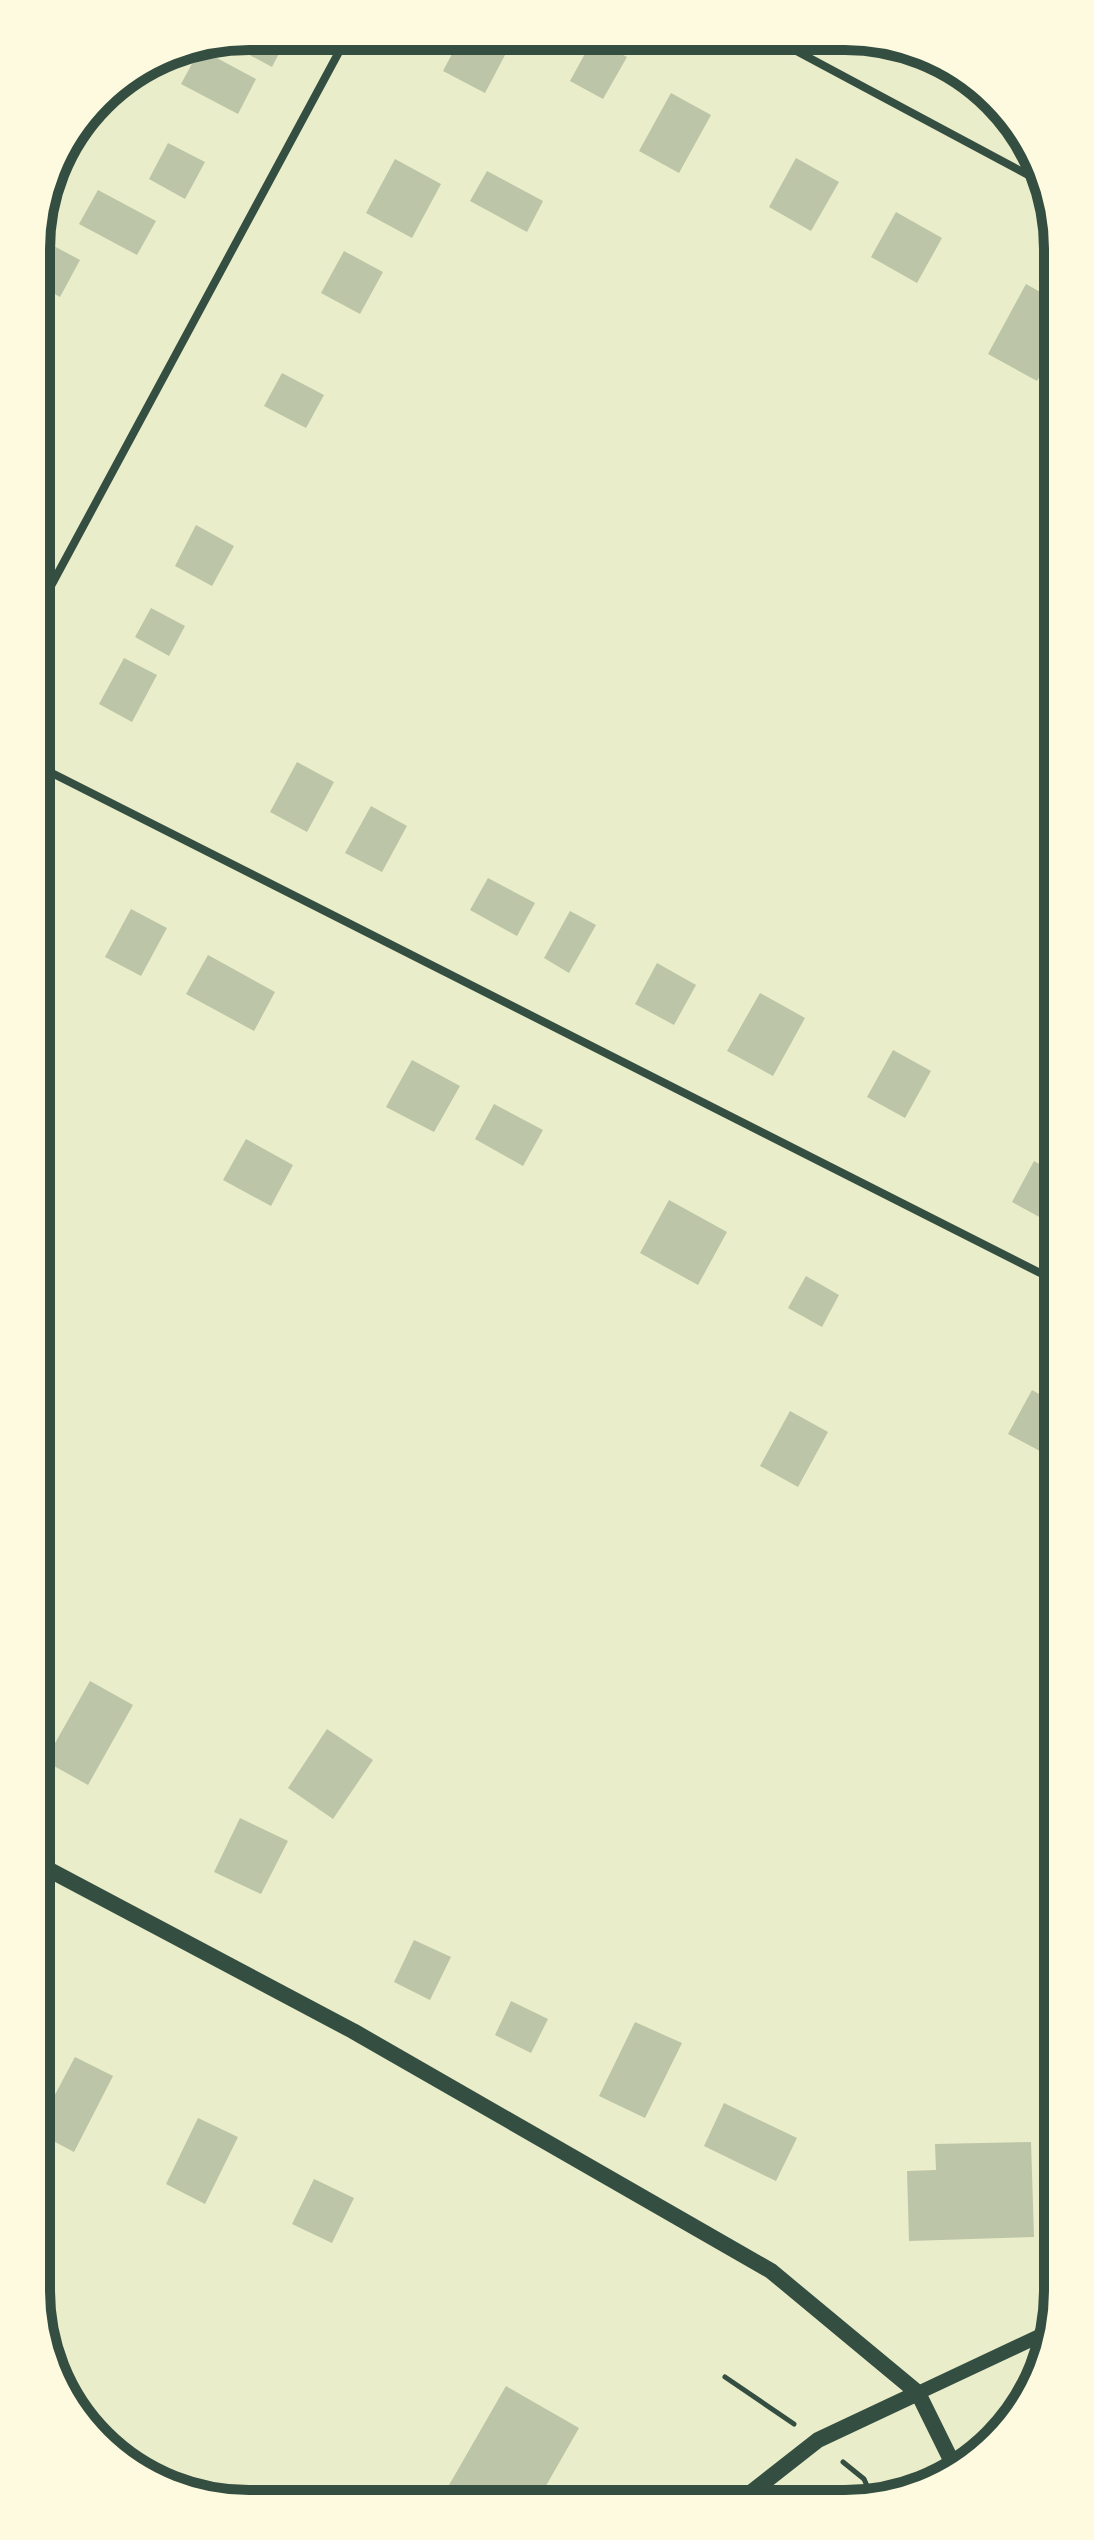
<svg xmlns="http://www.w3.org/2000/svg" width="1094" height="2540" viewBox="0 0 1094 2540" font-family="'DM Sans',sans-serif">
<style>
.building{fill:#bcc5a7}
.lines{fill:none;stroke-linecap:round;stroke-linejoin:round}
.path{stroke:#344e41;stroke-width:5}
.minor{stroke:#344e41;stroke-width:8}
.tertiary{stroke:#344e41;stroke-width:14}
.secondary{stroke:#344e41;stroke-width:16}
.rim{fill:none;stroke:#344e41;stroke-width:10}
</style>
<rect width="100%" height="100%" fill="#e9edc9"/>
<path class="building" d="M249 36H288L272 67 229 44 231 40Z
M461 37 514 38 485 93 443 71Z
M593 39 627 57 603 99 570 81Z
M200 49 256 79 238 114 181 84Z
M671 93 711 115 679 173 639 151Z
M168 143 205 162 185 199 149 179Z
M796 158 839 182 811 231 769 207Z
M395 159 441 184 412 238 366 213Z
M487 171 543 201 527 232 470 201Z
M98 190 156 221 137 255 79 224Z
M896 212 942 238 917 283 871 257Z
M37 237 80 260 60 297 37 284Z
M344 251 383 272 360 314 321 293Z
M1026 284 1051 298V355L1037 381 988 354Z
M282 373 324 395 306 428 264 406Z
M37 432 52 440 37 467Z
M196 525 234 546 212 586 175 566Z
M151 608 185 626 169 656 135 637Z
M124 658 157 675 132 722 99 704Z
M297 762 334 782 307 832 270 812Z
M371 806 407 826 382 872 345 853Z
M488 878 535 903 517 936 470 910Z
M131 909 167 928 141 976 105 957Z
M570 911 596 925 569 973 544 958Z
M208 955 275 992 254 1031 186 994Z
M657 963 696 985 674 1025 635 1004Z
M760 993 805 1018 773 1076 727 1051Z
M893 1050 931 1071 905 1118 867 1097Z
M412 1060 460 1086 434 1132 386 1107Z
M494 1104 543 1130 523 1166 475 1139Z
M246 1139 293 1165 271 1206 223 1180Z
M1034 1161 1054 1172V1225L1012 1202Z
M669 1200 727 1232 698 1285 640 1253Z
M806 1276 839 1295 822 1327 788 1308Z
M1032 1390 1055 1403V1450L1051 1457 1008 1434Z
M790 1411 828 1432 798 1487 760 1466Z
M90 1681 133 1705 88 1785 45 1761Z
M327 1729 373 1760 333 1819 288 1788Z
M240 1818 288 1841 261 1894 214 1872Z
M414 1940 451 1957 430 2000 394 1982Z
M511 2001 548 2019 531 2053 495 2035Z
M635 2022 682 2043 645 2118 599 2096Z
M75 2057 113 2076 74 2152 42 2135V2119Z
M724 2103 797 2138 776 2181 704 2146Z
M198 2118 238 2137 205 2204 166 2184Z
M1031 2142 1034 2237 909 2241 907 2171 936 2170 935 2144Z
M314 2179 354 2198 332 2243 292 2224Z
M506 2386 579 2428 539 2498 441 2499Z"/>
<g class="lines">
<path class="path" d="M725 2377 794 2424
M843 2462 864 2479 872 2497"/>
<path class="minor" d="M774 39 1045 184
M38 610 347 37
M38 766 1054 1280"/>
<path class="tertiary" d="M918 2393 1052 2330"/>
<path class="secondary" d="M42 1866 353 2031 771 2271 918 2393 953 2464
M744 2498 818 2440 918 2393"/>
</g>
<path d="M0 0H1094V2540H0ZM249 50H845A199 199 0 0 1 1044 249V2291A199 199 0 0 1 845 2490H249A199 199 0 0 1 50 2291V249A199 199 0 0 1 249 50Z" fill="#fefae0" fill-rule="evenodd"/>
<path class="rim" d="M249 50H845A199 199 0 0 1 1044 249V2291A199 199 0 0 1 845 2490H249A199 199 0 0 1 50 2291V249A199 199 0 0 1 249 50Z"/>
</svg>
